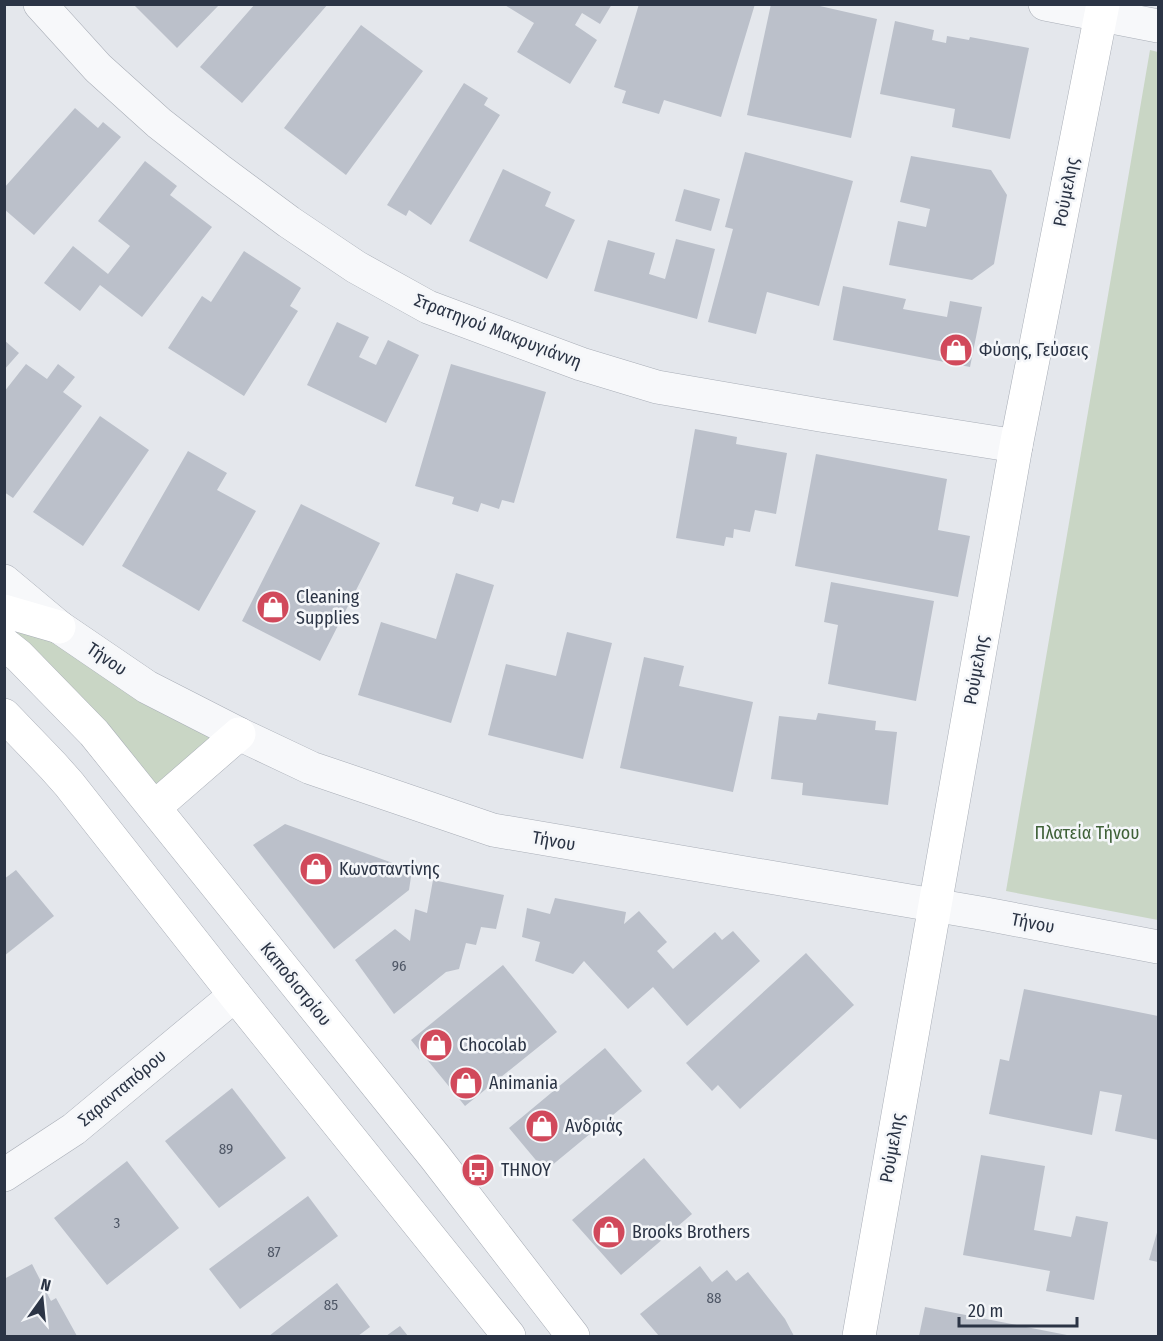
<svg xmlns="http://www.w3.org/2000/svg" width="1163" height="1341" viewBox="0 0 1163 1341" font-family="'Fira Sans Condensed',sans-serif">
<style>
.green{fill:#c9d6c5}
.building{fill:#bbc0ca}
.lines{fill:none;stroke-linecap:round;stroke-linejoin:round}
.street-casing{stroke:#a9aeb7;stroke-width:34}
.secondary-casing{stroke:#a9aeb7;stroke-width:34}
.street{stroke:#f7f8fa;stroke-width:33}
.secondary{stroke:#fff;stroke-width:33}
.labels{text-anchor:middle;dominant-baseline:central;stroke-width:5;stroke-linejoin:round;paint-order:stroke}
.number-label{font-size:15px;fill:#4f5766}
.street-label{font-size:18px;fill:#2b3445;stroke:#f4f6f9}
.poi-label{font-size:18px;fill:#2b3445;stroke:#f4f6f9;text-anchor:start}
.park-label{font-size:18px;fill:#3f6138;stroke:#f4f6f9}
</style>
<rect width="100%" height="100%" fill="#e4e7ec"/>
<path class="green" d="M1150 50 1158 52V920L1006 891Z
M4 611 239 734 155 807 19 656Z"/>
<path class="building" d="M133 4H220L177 48Z
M255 4H328L242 103 200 67Z
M503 4H612L600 24 582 13 575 25 597 40 570 84 517 52 534 23Z
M639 4H755L721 117 664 100 659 114 622 103 626 91 614 87Z
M771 4H811L877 19 851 138 747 115Z
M895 21 934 30 932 40 946 43 947 36 969 40 970 37 1029 48 1010 139 952 127 955 109 880 94Z
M361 25 423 71 346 175 284 128Z
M464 83 488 98 484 105 500 115 431 225 409 210 406 216 387 205Z
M75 108 98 128 103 122 121 137 34 235 4 209V188Z
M745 152 853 181 819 306 767 292 756 334 708 322 733 229 725 227Z
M911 156 991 170 1007 195 994 264 972 280 889 265 898 221 926 227 930 209 900 202Z
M145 161 177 186 170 195 212 227 142 317 100 285 80 311 44 283 73 246 108 274 130 246 98 221Z
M503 169 551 192 545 206 575 220 547 279 469 241Z
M684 189 720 199 711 231 675 221Z
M676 239 715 249 697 319 594 291 608 240 655 253 649 274 665 279Z
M244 251 301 288 290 306 298 311 244 396 168 348 202 296 211 302Z
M843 286 906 299 903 309 947 317 950 301 982 307 970 367 833 340Z
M337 322 369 337 359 357 376 365 388 340 419 355 386 423 307 385Z
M4 340 19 353 4 370Z
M26 364 47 379 58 364 75 377 63 392 82 406 13 498 4 492V392Z
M451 364 546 392 514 503 502 500 499 509 481 503 478 512 452 504 454 497 415 486Z
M100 416 149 450 83 546 33 512Z
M695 429 737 437 736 444 787 453 776 514 755 510 750 532 734 529 733 538 726 537 724 546 676 538Z
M188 451 227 473 217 490 256 511 199 611 122 566Z
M816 454 947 479 938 530 970 536 958 597 795 566Z
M301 504 380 543 320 661 242 621Z
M456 573 494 585 451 723 358 695 381 622 436 639Z
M831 582 934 601 916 701 828 684 838 625 824 622Z
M567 632 612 643 583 759 488 735 506 664 556 676Z
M644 657 684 666 679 686 753 702 733 792 620 768Z
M818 713 876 721 875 730 897 732 888 805 802 795 803 783 771 779 779 716 816 720Z
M285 824 412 870 409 890 334 949 253 845Z
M16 870 54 916 4 956V879Z
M433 880 504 895 496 929 481 927 476 945 466 943 459 969 446 972 394 1014 355 960 395 929 410 941 415 909 427 913Z
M555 898 626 912 624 924 639 911 667 942 657 951 673 969 715 932 722 940 733 931 760 961 687 1026 653 987 628 1009 584 961 573 974 535 961 540 942 522 937 527 908 550 914Z
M806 953 854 1005 740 1109 718 1085 712 1091 686 1063Z
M503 965 557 1032 465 1106 411 1040Z
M1024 989 1158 1016V1140L1115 1131 1122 1095 1100 1091 1092 1135 989 1114 1000 1059 1009 1061Z
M605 1048 642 1091 545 1171 509 1128Z
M232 1088 286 1158 219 1208 165 1141Z
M981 1155 1045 1166 1034 1230 1071 1237 1076 1216 1108 1222 1094 1300 1046 1291 1050 1271 963 1255Z
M644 1158 692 1214 621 1275 572 1220Z
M127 1161 179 1228 107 1285 54 1218Z
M308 1196 338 1236 240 1309 209 1269Z
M1158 1229V1262L1149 1260Z
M32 1264 51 1301 56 1298 77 1336H4V1279Z
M700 1266 712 1282 727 1270 736 1281 748 1272 785 1319 794 1336H659L640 1314Z
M337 1283 370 1327 358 1336H269Z
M925 1307 1067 1335V1336H919Z
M400 1326 408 1336H386Z"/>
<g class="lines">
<defs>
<path id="street" d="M40 4 98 68 159 123 219 170 289 222 356 267 428 307 581 364 657 387 820 415 1016 446
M1045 4 1158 26
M4 581 59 627 147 687 239 734 311 768 493 830 986 914 1158 947
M4 1175 74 1129 235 995"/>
<path id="secondary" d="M4 611 59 627
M4 644 19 656 94 733 435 1157 573 1336
M4 715 53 766 69 784 235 995 509 1336
M155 807 239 734
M859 1336 1016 446 1103 4"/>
</defs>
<use href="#street" class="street-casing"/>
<use href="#secondary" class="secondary-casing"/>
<use href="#street" class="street"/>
<use href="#secondary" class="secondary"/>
</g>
<defs>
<symbol id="shop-disc" viewBox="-11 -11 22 22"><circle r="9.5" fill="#d1495b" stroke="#f4f6f9"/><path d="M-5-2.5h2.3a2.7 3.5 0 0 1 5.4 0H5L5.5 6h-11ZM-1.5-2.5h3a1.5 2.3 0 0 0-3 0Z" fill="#fff"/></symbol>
<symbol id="bus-disc" viewBox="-11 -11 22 22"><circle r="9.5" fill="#d1495b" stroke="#f4f6f9"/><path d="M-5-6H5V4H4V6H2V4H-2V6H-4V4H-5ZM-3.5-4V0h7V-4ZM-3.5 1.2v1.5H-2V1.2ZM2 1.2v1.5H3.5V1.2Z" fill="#fff"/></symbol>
</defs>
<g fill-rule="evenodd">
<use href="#shop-disc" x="937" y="331" width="38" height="38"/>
<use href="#shop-disc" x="254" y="588" width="38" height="38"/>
<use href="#shop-disc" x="297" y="850" width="38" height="38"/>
<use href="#shop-disc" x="417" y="1026" width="38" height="38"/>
<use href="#shop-disc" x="447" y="1064" width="38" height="38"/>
<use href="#shop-disc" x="523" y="1107" width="38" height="38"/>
<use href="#bus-disc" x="459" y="1151" width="38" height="38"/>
<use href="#shop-disc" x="590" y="1213" width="38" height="38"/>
</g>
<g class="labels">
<g class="number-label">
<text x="399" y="966">96</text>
<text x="226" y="1149">89</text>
<text x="117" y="1223">3</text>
<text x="274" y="1252">87</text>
<text x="714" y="1298">88</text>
<text x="331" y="1305">85</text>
</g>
<g class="street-label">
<text transform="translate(1066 192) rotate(-79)">Ρούμελης</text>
<text transform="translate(498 331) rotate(21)">Στρατηγού Μακρυγιάννη</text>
<text transform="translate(107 659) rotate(34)">Τήνου</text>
<text transform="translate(976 670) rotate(-80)">Ρούμελης</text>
<text transform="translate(554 841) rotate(10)">Τήνου</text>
<text transform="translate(1033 923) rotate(11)">Τήνου</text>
<text transform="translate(296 984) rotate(51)">Καποδιστρίου</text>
<text transform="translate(122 1088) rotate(-40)">Σαρανταπόρου</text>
<text transform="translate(892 1148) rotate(-80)">Ρούμελης</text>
</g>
<g class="poi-label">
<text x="979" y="350">Φύσης, Γεύσεις</text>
<text x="296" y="597">Cleaning<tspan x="296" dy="21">Supplies</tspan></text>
<text x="339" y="869">Κωνσταντίνης</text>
<text x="459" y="1045">Chocolab</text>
<text x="489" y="1083">Animania</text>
<text x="565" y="1126">Ανδριάς</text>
<text x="501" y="1170">ΤΗΝΟΥ</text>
<text x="632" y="1232">Brooks Brothers</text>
</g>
<g class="park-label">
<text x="1087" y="833">Πλατεία Τήνου</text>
</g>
</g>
<rect width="1163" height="1341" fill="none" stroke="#2b3445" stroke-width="12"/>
<g transform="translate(42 1299) rotate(15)" stroke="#f4f6f9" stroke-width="4.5" paint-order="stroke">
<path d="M0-4.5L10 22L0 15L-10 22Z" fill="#2b3445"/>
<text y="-9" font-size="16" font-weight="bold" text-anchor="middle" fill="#2b3445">N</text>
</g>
<path d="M959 1317v9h118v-9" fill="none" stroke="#2b3445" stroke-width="3"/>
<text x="968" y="1317" font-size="18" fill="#2b3445" stroke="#f4f6f9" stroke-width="4.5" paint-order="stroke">20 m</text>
</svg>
